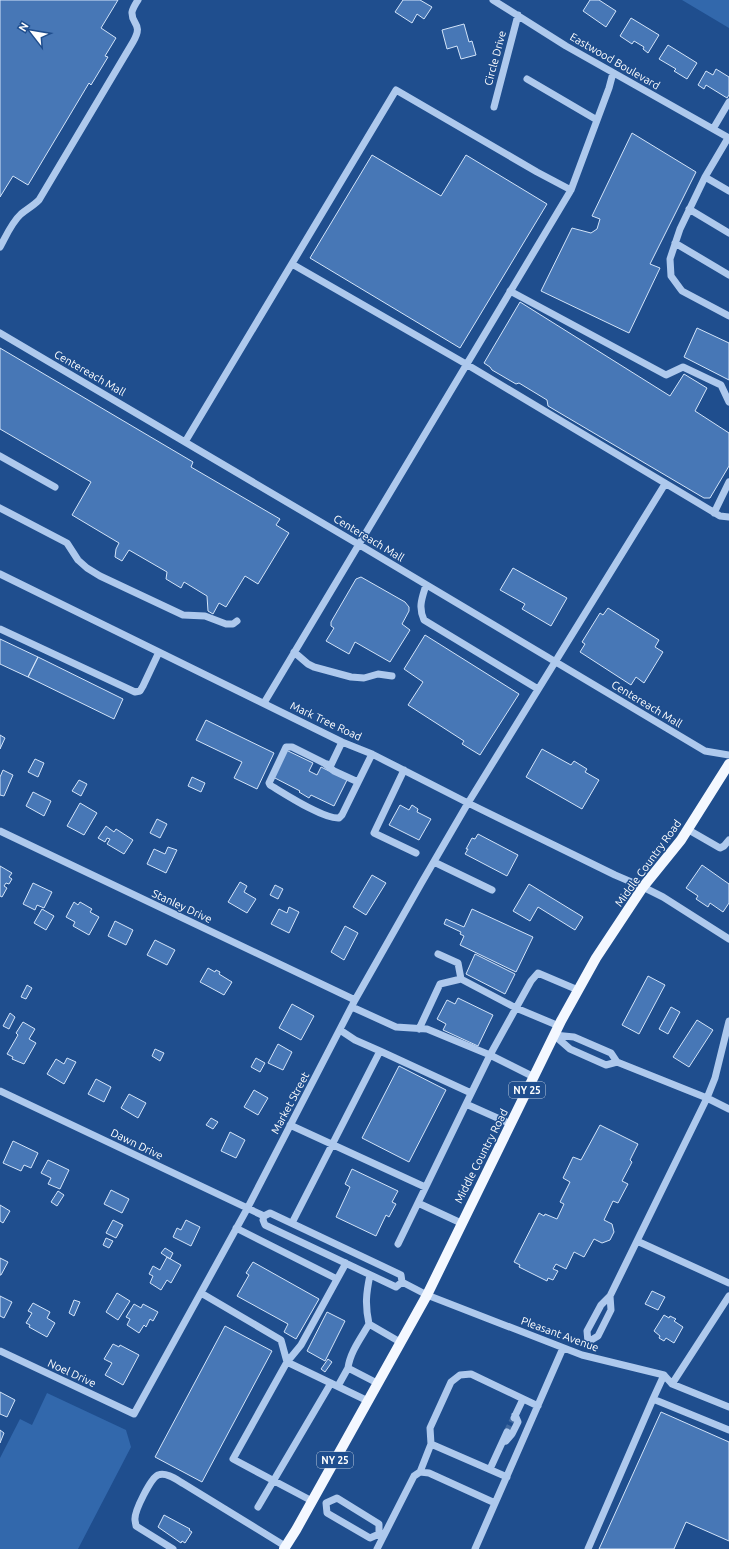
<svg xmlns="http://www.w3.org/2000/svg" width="729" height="1549" viewBox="0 0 729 1549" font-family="Ubuntu,sans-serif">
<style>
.green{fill:#3268ac}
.building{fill:#4777b6;stroke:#d3e4f9}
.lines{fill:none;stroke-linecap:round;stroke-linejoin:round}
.minor-tunnel{stroke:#41699f;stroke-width:7;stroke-dasharray:7 3.5;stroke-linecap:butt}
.minor{stroke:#aec9ed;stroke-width:7}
.major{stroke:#f4f8ff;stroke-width:10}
.labels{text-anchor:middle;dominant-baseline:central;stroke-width:3;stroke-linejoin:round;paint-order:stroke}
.shield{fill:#1f4e8e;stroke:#bccadd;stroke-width:1}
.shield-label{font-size:10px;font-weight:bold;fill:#fff}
.street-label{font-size:11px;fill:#fff;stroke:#1f4e8e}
</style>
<rect width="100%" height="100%" fill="#1f4e8e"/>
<path class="green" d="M682 0H729V28Z
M47 1393 126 1430 131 1447 78 1549H0V1458L20 1419 32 1425Z"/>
<path class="building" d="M0 0H118L101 28 116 38 105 56 108 57 91 85 89 83 28 185 13 176 0 197Z
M403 0H420L432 7 424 19 417 14 412 23 395 12Z
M590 0H599L616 11 606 27 583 11Z
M631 18 659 35 648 53 643 49 644 47 634 41 632 44 620 36Z
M464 24 469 42 472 41 476 55 461 59 457 46 447 49 442 30Z
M668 45 697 63 687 79 674 71 676 69 659 59Z
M716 69 729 77V95L727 98 706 85 704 89 698 85 706 71 713 75Z
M632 133 696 172 650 264 660 268 629 333 541 291 572 228 591 233 597 229 600 219 592 216Z
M372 155 441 196 466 155 547 204 460 348 310 258Z
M520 302 670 396 684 374 707 388 695 411 729 433V466L710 498H704L548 406 547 400 519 383 516 384 492 370 490 367 484 363Z
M697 328 729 343V380L684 357Z
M0 348 193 462 191 467 280 519 276 525 289 533 258 584 245 576 226 607 219 603 213 614 208 611 207 596 184 582 181 588 166 579 167 572 129 550 122 561 115 557 116 549 119 543 72 515 91 482 0 429Z
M513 568 567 598 551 626 522 609 525 604 500 590Z
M361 577 405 602 409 607V611L402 624 410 630 390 662 355 642 349 654 326 641 334 628 331 626V622L356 579Z
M608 608 659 640 655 647 663 652 644 683 636 677 631 685 580 652 585 644 582 642 600 613 603 615Z
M425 635 519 694 480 755 462 744 464 741 408 705 423 682 404 669Z
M0 639 38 657 28 677 0 664Z
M38 657 123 699 114 719 28 677Z
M206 720 274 753 257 789 234 778 242 762 196 740Z
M0 735 5 738 0 749Z
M542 749 571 765 574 761 587 769 585 772 599 780 582 809 526 777Z
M286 750 313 763 309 771 317 775 321 767 347 780 334 806 311 795 309 798 299 792 300 791 273 777Z
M35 759 44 763 38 777 28 772Z
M3 770 13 775 4 796 0 795V777Z
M192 777 205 783 201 792 188 786Z
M79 780 87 784 81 796 72 791Z
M33 792 51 801 44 816 26 806Z
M80 803 97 813 84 835 67 826Z
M400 805 409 810 412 805 418 809 417 812 431 819 419 840 389 825Z
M157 819 167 824 160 838 150 833Z
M106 826 114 832 116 829 133 840 124 854 107 844 110 839 107 838 105 842 98 838Z
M478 834 518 855 507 876 465 854 468 849H466L472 838 475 839Z
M168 847 177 850 166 873 147 864 154 849 165 854Z
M702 865 729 884V903L723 912 710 903 708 907 696 899 698 896 686 888Z
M0 866 12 873 9 877 12 879 9 884 6 883 4 886 7 888 2 897 0 896Z
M372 875 386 883 366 915 353 907Z
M240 882 247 886 244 892 256 899 247 913 228 902Z
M33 883 52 892 44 908 37 905 35 910 23 904Z
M529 884 583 917 575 930 538 907 530 921 513 911Z
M275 885 283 889 278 899 270 895Z
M74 902 78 905 80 902 92 909 90 912 99 917 89 935 73 926 75 922 66 917Z
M289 907 299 912 289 933 271 924 279 909 287 913Z
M42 909 54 916 46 930 34 923Z
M472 909 533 937 516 972 460 945 464 936 460 934 461 932 444 924 446 919 464 927Z
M115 921 133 930 126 945 108 936Z
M345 926 358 933 344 960 331 952Z
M155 940 175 950 167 965 147 955Z
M475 954 515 974 505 994 466 974Z
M208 968 215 972 216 970 220 972 219 974 232 982 224 995 200 982Z
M648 976 665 985 639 1034 622 1025Z
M27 985 32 988 26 999 21 997Z
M458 998 493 1015 478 1046 443 1030 446 1024 437 1019 447 1000 455 1004Z
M292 1004 314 1016 301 1040 279 1028Z
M671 1007 680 1012 668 1034 659 1029Z
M10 1013 15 1017 9 1029 3 1026Z
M697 1020 713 1030 689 1067 673 1057Z
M23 1022 35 1029 29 1039 36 1043 24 1064 12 1059 13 1057 7 1054 18 1035 16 1033Z
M278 1044 292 1052 283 1070 268 1063Z
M155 1049 164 1053 160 1061 152 1056Z
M67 1058 76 1062 64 1084 47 1074 56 1059 64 1064Z
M256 1058 265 1063 260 1072 251 1067Z
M399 1066 446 1090 409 1162 362 1138Z
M96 1079 111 1087 104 1102 88 1094Z
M254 1090 268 1098 258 1115 244 1107Z
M129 1094 146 1103 138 1118 121 1108Z
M211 1118 218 1122 213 1129 206 1125Z
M600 1125 638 1144 630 1160 632 1162 622 1181 628 1184 618 1203 613 1201 604 1220 612 1224 614 1232 610 1240 602 1243 594 1239 584 1257 574 1252 566 1269 556 1264 553 1269 558 1271 553 1280 548 1278 547 1281 519 1267 520 1265 514 1262 539 1213 544 1216 545 1214 557 1219 564 1204 560 1202 570 1182 563 1178 573 1157 581 1160Z
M230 1132 245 1140 236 1158 221 1151Z
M13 1141 38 1153 31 1168 24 1165 21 1171 3 1163Z
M48 1160 69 1170 60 1189 48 1184 51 1178 41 1173Z
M352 1169 398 1191 392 1202 396 1204 389 1217 386 1215 376 1236 336 1217 350 1187 345 1184Z
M111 1190 129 1199 122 1213 104 1204Z
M58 1191 64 1195 57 1206 51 1202Z
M0 1205 10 1211 3 1223 0 1221Z
M113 1220 123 1225 116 1238 106 1233Z
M186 1220 200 1227 191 1246 173 1237 177 1228 181 1230Z
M106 1238 113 1241 109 1248 103 1245Z
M165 1248 173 1253 170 1259 161 1253Z
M167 1257 181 1265 171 1283 167 1280 161 1290 150 1283 153 1276 149 1274 153 1266 160 1270Z
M0 1258 8 1262 1 1275H0Z
M253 1262 319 1299 296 1339 284 1332 288 1324 237 1296 249 1275 246 1273Z
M652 1291 665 1297 658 1310 645 1304Z
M117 1293 130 1301 118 1320 106 1312Z
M0 1296 12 1302 4 1318 0 1316Z
M74 1300 80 1302 74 1316 69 1313Z
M33 1303 50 1312 47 1318 55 1323 47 1337 29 1327 30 1325 26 1323 32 1313 28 1311Z
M134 1304 141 1308 143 1304 158 1312 153 1321 150 1319 146 1327 144 1325 139 1333 127 1325 130 1319 126 1317Z
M327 1312 345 1321 325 1361 307 1351Z
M664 1315 669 1318 670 1316 676 1319 674 1321 683 1327 674 1343 666 1338 664 1341 659 1338 660 1336 654 1331Z
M225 1326 272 1351 202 1482 155 1457Z
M113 1344 119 1347 120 1345 139 1355 123 1385 105 1375 112 1363 104 1359Z
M328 1359 332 1362 325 1372 321 1369Z
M0 1392 15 1400 7 1417 0 1414Z
M661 1412 729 1442V1541L686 1522 674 1549H599Z
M0 1430 4 1433 0 1443Z
M164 1515 190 1529 189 1530 192 1532 185 1543 182 1541 181 1543 158 1527Z"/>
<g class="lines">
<path class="minor-tunnel" d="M507 1432 513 1420"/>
<path class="minor" d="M493 0 566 46 729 138
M527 79 597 120
M494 107 518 15
M713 129 729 102
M728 138 705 177 729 191
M705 177 680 229 670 259 671 276 682 291 729 316
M689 209 729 233
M675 243 729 275
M0 247C6 236 12 222 21 214 27 209 33 206 39 200L133 42C144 23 131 25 132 12 133 8 136 3 138 0
M292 264 466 364 720 516 729 517
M510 291 666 375 683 367 721 385 729 402
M0 333 358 544 705 751 729 755
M185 442 396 90 537 172 571 190
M0 456 55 487
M0 508 67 543 78 560 87 568 100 576 183 615 205 616 226 624H233L237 621
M714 513 729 482
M0 574 342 742 372 754 468 803 615 875 643 887 663 897 729 939
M426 585C422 598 418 607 424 620L538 689
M0 629 135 692 140 691 143 686 159 652
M294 652 308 664 314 667 351 677 364 678 378 674 392 676
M264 703 571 190 609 88 613 73
M342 742 331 765 324 763 334 771 358 782
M324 763 292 747H286L269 783 270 785C285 794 323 819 339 818L342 815 372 754
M404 770 374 833 416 853
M687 829 720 848 724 846 729 840
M0 831 355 1000
M434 862 492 890
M438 954 458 963 461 979 516 1008 559 1026
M352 1007 396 1027 427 1029 490 1055 531 981 538 973 578 990
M419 1029 440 984 461 979
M380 1051 471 1093
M617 1062 606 1065 570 1049 554 1035 574 1037 611 1053 617 1062 707 1098 729 1109
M0 1091 264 1216
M466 1104 490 1055 534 1077
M290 1125 425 1187
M418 1203 461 1223
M270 1213 401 1275 402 1282 396 1287 265 1225 263 1220 264 1216Z
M292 1223 380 1051 355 1040 340 1030
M236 1228 337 1279
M637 1241 729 1283
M398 1244 466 1104 511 1124
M370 1275C366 1294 365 1305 369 1324 361 1338 350 1352 348 1368L377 1383
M402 1282 427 1295 582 1355 664 1375 672 1384 729 1407
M201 1293 281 1340 287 1362 368 1401
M610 1296 707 1098 715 1078 729 1021
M610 1296 611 1310 598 1336 588 1342 587 1331 601 1305Z
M369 1324 400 1342
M0 1351 134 1414 247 1209 355 1000 422 882 468 803 665 484
M664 1375 653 1399 729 1430
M672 1384 729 1296
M338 1386 348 1368
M514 1418 523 1399
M506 1441 512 1434 518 1422 515 1415
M431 1444 507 1477
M490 1469 507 1432
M420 1472 431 1444 430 1428 451 1382 460 1375 471 1374 538 1406
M337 1498 379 1524V1534L370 1538 327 1513 326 1503Z
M312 1501 233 1459 287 1362 301 1345 346 1263
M258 1507 331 1383
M173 1549 136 1526C136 1525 135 1521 135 1520 134 1511 151 1478 158 1475 167 1472 177 1480 184 1484L285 1546
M377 1549 414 1476 420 1472 429 1473 495 1503
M475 1549 563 1348
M588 1549 653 1399"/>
<path class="major" d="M284 1549 296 1530 427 1295 561 1021 596 958 643 887 681 840 729 764"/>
</g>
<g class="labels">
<g class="shield">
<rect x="509" y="1082" width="36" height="16" rx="3"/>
<rect x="317" y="1452" width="36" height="16" rx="3"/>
</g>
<g class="shield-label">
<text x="527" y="1090">NY 25</text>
<text x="335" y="1460">NY 25</text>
</g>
<g class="street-label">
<text transform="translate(495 58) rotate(-75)">Circle Drive</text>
<text transform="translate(615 61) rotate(30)">Eastwood Boulevard</text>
<text transform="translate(90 373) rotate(30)">Centereach Mall</text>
<text transform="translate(369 538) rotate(31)">Centereach Mall</text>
<text transform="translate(647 704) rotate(31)">Centereach Mall</text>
<text transform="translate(326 721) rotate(25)">Mark Tree Road</text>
<text transform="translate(648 863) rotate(-54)">Middle Country Road</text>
<text transform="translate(182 906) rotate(25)">Stanley Drive</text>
<text transform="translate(290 1103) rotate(-62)">Market Street</text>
<text transform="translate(137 1144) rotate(26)">Dawn Drive</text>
<text transform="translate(481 1156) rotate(-63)">Middle Country Road</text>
<text transform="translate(560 1334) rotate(20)">Pleasant Avenue</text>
<text transform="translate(72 1373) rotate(25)">Noel Drive</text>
</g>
</g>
<g transform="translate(32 32) rotate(301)" stroke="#1f4e8e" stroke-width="3" paint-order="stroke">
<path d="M0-3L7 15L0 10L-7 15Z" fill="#ffffff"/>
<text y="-6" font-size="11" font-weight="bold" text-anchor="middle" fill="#ffffff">N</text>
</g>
</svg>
